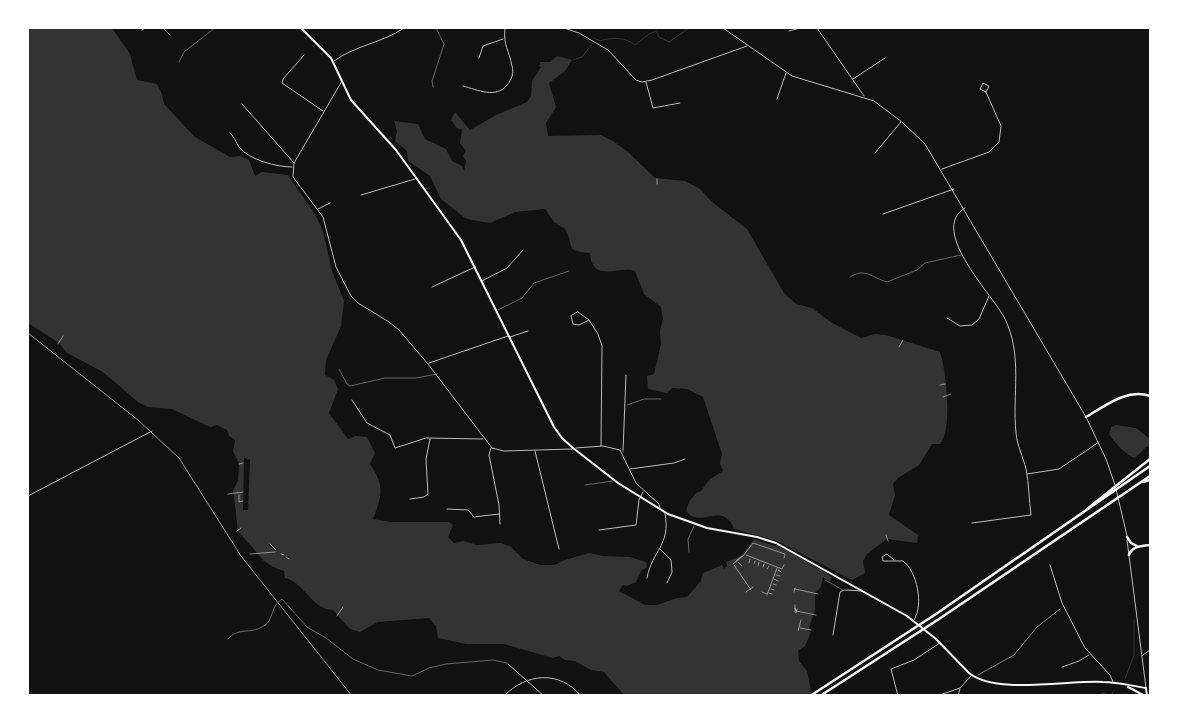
<svg xmlns="http://www.w3.org/2000/svg" width="1178" height="723" viewBox="0 0 1178 723" font-family="Signika,sans-serif">
<style>
.water{fill:#333}
.pier{fill:#111}
.lines{fill:none;stroke-linecap:round;stroke-linejoin:round}
.stream{stroke:#333;stroke-width:1}
.path{stroke:#f5f5f5;stroke-width:0.5}
.service{stroke:#bcbcbc;stroke-width:0.5}
.minor{stroke:#bcbcbc;stroke-width:1}
.tertiary{stroke:#bcbcbc;stroke-width:1}
.secondary{stroke:#f5f5f5;stroke-width:2}
.motorway{stroke:#f5f5f5;stroke-width:2.5}
.rail{stroke:#9a9a9a;stroke-width:1}
</style>
<rect width="100%" height="100%" fill="#111"/>
<path class="water" d="M28 28H112L130 54 137 80 157 84 162 94 164 104 195 137 230 157 240 156 249 160 255 176 262 172 288 175 315 214 323 231 332 271 344 301 341 326 326 360 325 375 334 380 338 389 329 413 348 439 355 436 367 437 375 453 370 464C385 486 382 495 373 519L391 522H449L453 525 448 537 454 543 464 541 477 545 501 543 511 547 523 559 541 565H554L565 560 589 553 603 556 630 557 646 562 647 567 641 571 636 582 627 586 623 585 619 591 645 605H657L677 598 687 597 701 581 703 573 722 565 724 569 727 566 726 562 741 556 754 539 787 550 832 577 830 582 823 577 821 587 815 593V610L808 631 811 632 805 646 798 651 799 661 807 671 812 695H624L604 672 591 670 575 661 565 660 559 656 553 658 504 644H466L438 638 436 626 429 618 378 622 360 632 350 629 333 610C311 609 304 582 285 578L284 571 273 567 264 561 238 531 233 490 238 481 239 464 233 451 235 440 229 436 227 430 217 425 210 427 172 409 148 407 138 402 103 372 67 353 59 343 28 323Z
M557 56 572 60 565 71 549 83 556 107 546 123 548 136 601 135 613 141 628 152 655 178 685 181 700 189 712 202 747 229 784 293 796 304 812 308 832 323 861 338 875 334 886 335 940 352C946 370 953 429 940 444H932L919 465 898 478 893 484 895 495 889 515 918 535 917 543 887 539 867 554 863 561 865 573 852 580 777 541 734 529C723 500 701 530 686 511L689 502 696 493 701 491 709 480 723 471 720 463 722 454 703 397 687 389 672 388 667 393 648 389 647 376 654 374 661 344 660 331 663 319 661 307 644 294 635 271C620 265 592 284 590 253 564 251 575 247 565 229L554 222 545 209 515 212 490 223 472 220 465 218 441 199 430 176 408 161 407 151 395 141 397 131 394 121 418 124 425 139 446 149 452 161 462 166 464 171 466 161 463 156 466 151 460 143 462 130 457 128 451 120 455 112 470 130 496 115 527 102 531 96 532 81 541 67 538 65H540V62H550Z
M1116 425 1136 428 1150 439V446L1146 447 1135 458C1125 455 1115 443 1109 434L1111 427Z"/>
<path class="pier" d="M244 458 250 460 248 510H243Z"/>
<g class="lines">
<path class="stream" d="M594 38 600 41C611 37 625 37 635 45L649 34 656 31 659 37 669 42 689 28
M573 60 582 57 592 44
M1125 679 1134 655V620
M28 690 33 696
M1097 696 1103 693 1109 696
M1111 696 1114 690"/>
<path class="path" d="M657 184V179
M58 344 63 336
M899 347 903 340
M940 385 945 384
M943 397 951 394
M239 464 243 463
M228 494 243 492
M239 495V502L243 501
M237 531 241 528
M886 535 888 541
M270 544 276 550
M250 554 275 552
M281 554 284 555
M746 555 782 569 784 565
M286 557 289 559
M736 561 742 556
M738 562 742 566
M749 563 750 559
M733 564 743 556 753 543 785 554 784 558
M754 564 755 561
M734 565 751 590
M758 566 759 562
M763 567 764 564
M767 569 769 566
M778 570 781 572
M776 575 780 576
M774 579 778 581
M773 584 776 585
M771 589 774 590
M795 589 818 594
M746 592 753 587
M762 592 767 594
M794 592 795 588
M769 593 772 594
M767 595 777 568
M795 608 796 611 816 615
M795 612V605
M796 613 797 609
M337 616 343 607
M800 628 811 630
M798 631 801 620
M978 675 1014 655 1037 627 1060 609"/>
<path class="service" d="M163 28 170 35
M179 62 184 52 215 28
M433 87 432 81 444 44 436 28
M850 277C866 267 872 278 887 282L917 270 925 263 961 255
M498 310 522 298 534 283 569 271
M339 369 347 384 350 386 385 378H416L437 374
M627 405 644 399H661
M585 485 613 481
M689 552 688 539 694 526
M825 580 843 590
M228 639C238 627 250 634 262 627 275 621 269 607 282 599L307 627 326 638 353 659 378 670 412 676 429 668 446 664 493 660 507 663"/>
<path class="minor" d="M564 28 579 33 608 50 636 80 642 82 652 80 747 46
M817 28 864 96
M142 30 145 28
M789 31 800 28
M304 55 283 79 282 83 323 111
M479 58 483 46 503 39
M334 61C356 45 382 43 404 28
M853 79 885 58
M342 81 294 163 293 177 323 217 336 267 351 296 358 303 389 322 399 330 428 364 492 448 504 451 572 449
M646 82 653 108 680 103
M463 86C478 90 496 99 507 85 512 79 514 73 512 66 509 50 503 46 505 28
M777 99 786 73
M242 104 294 163
M230 133C235 138 236 142 239 147 249 160 277 167 292 167
M875 153 901 122
M942 169 989 152 999 142 1001 126 986 92 989 86 983 83 980 89 986 92
M361 195 415 179
M965 208C927 230 995 297 1005 319 1023 356 1012 394 1016 433 1017 445 1023 457 1026 469 1029 484 1029 500 1031 515L972 523
M318 209 330 203
M883 214 954 189
M482 281 507 268 523 250
M432 287 475 267
M578 312 589 320 579 325 573 324 571 316Z
M947 318 960 326 972 325 979 319 989 296
M589 320 598 334 602 346 601 446
M510 337 528 331
M429 363 508 336
M352 400 367 423 390 435 395 448 426 438 483 439
M491 448 489 455 499 505 500 524
M576 448 603 446 620 450 636 483 659 504 660 508
M535 451 559 549
M623 451 626 375
M630 469 674 463 685 459
M1027 474 1059 469 1099 442
M28 496 152 431
M410 499 424 497 428 494 426 459 430 439
M447 509 468 510 474 517 499 514
M599 530 636 525 639 500 643 492
M660 549 671 560 672 572 667 583
M894 560 887 554 882 557 883 561H903C917 571 924 605 914 620
M1050 565 1062 603 1085 648 1110 675 1113 682
M647 578C652 550 671 546 665 513
M833 635 840 592 844 590 862 591
M1143 655 1150 650
M508 664 544 696
M1062 667 1079 661 1089 655
M504 696C526 673 560 670 581 696
M898 696 891 669 914 660 940 643
M937 696 960 688 971 676
M958 696 960 689"/>
<path class="tertiary" d="M723 28 792 76 874 101 902 122 925 144 1086 417 1106 459 1115 485
M1116 489 1127 536
M1127 540 1146 688"/>
<path class="secondary" d="M301 28 331 58 351 100 396 150 461 240 554 427 562 438 573 448 618 483 668 514 707 528 757 537 776 543 907 616 936 639 969 673C996 695 1068 680 1103 682 1118 682 1132 686 1146 688L1147 696
M1128 687 1145 696"/>
<path class="motorway" d="M1086 417C1105 406 1127 388 1150 396
M1143 482 1150 480
M1087 509 1150 459
M1127 537 1131 543 1137 546
M1129 555C1132 546 1142 546 1150 545
M810 696 936 614 1150 466
M820 696 939 619 1150 476"/>
<path class="rail" d="M28 333 138 420 179 458 241 556 352 696"/>
</g>
<rect width="1178" height="723" fill="none" stroke="#ffffff" stroke-width="58"/>
</svg>
